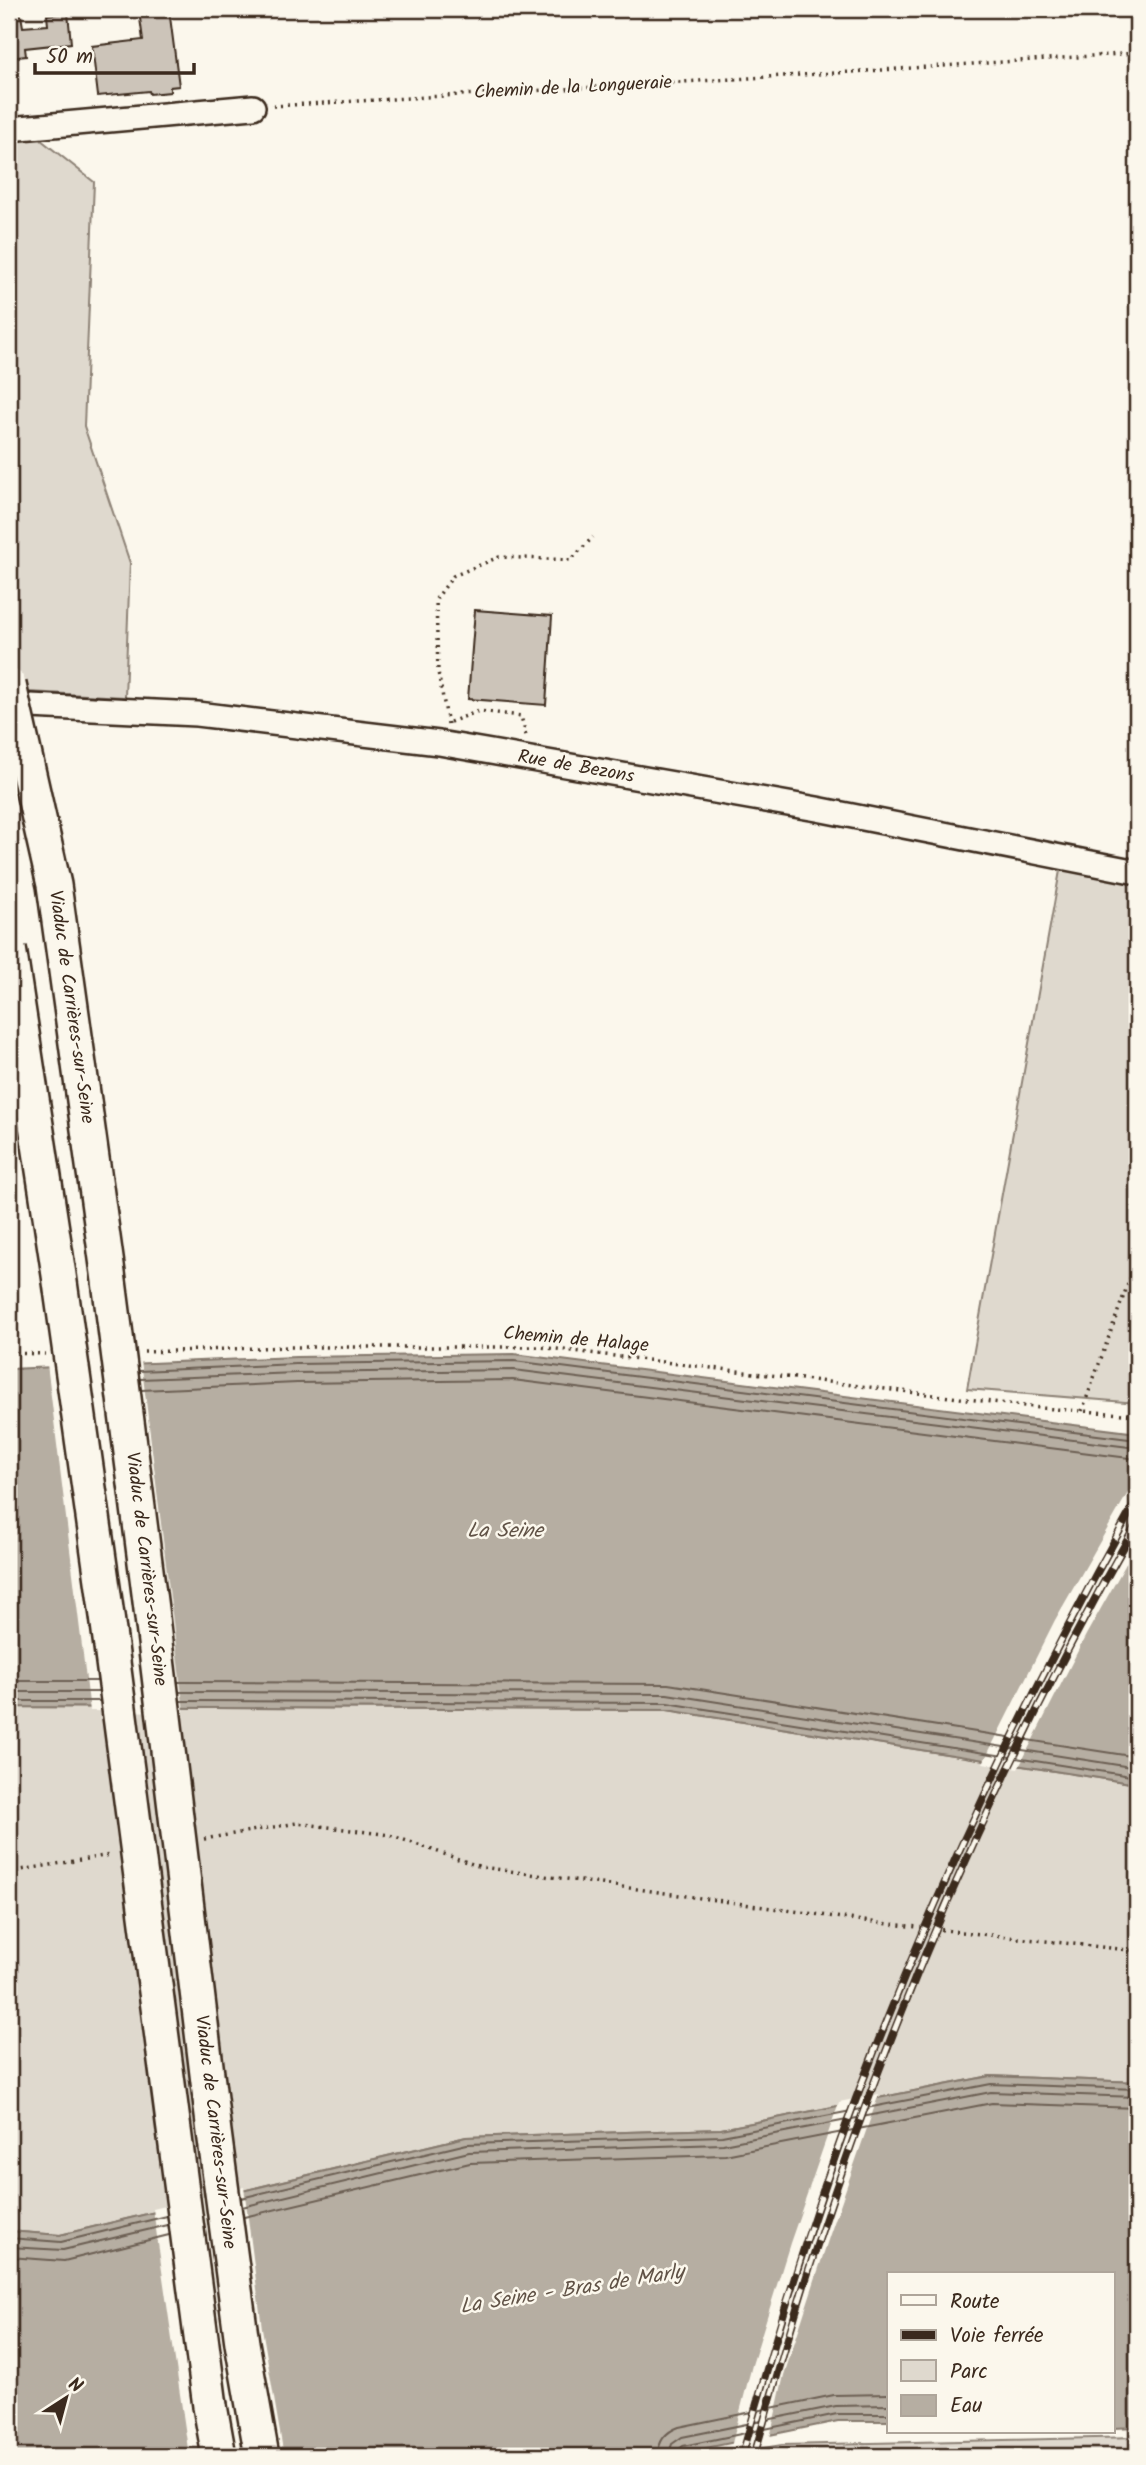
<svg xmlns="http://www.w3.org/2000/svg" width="1146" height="2465" viewBox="0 0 1146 2465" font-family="Kalam,sans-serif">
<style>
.green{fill:#dfd9ce;stroke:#8d8276;stroke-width:2}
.water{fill:#b6aea2;stroke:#85796d;stroke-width:2}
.pier{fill:#fbf7ec}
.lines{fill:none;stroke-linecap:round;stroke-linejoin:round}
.shore{stroke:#6c5f53;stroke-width:2}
.building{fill:#ccc4b9;stroke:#3b2a1e;stroke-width:2}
.minor-casing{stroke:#3b2a1e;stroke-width:28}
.highway-casing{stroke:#3b2a1e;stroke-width:38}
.path{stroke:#3b2a1e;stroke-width:3.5;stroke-dasharray:2 5;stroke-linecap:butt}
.minor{stroke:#fbf7ec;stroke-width:23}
.highway{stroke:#fbf7ec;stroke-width:33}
.rail-casing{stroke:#3b2a1e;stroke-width:8}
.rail{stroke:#fbf7ec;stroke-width:5;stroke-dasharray:16;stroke-linecap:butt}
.highway-bridge-casing{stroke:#3b2a1e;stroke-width:38;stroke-linecap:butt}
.highway-bridge{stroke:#fbf7ec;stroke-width:33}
.labels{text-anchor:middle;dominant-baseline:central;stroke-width:5;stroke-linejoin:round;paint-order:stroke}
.street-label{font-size:19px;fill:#3b2a1e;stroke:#fbf7ec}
.water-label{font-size:21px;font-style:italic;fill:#605246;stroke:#fbf7ec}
</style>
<rect width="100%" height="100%" fill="#fbf7ec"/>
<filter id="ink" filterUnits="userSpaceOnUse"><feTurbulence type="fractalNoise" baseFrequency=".0143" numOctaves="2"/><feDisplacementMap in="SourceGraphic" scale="14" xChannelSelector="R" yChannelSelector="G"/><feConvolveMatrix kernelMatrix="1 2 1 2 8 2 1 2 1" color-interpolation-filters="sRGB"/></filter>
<g filter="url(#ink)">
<path class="green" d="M9 131 31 132 94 182 84 426 130 563 125 697 9 691Z
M1061 865 1137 881V1403L967 1389Z
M9 1707 667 1710 1137 1784V2082L990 2076 721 2129 466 2137 60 2235 9 2231Z
M1137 2437V2456H714L782 2445Z"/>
<path class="water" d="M514 1354 1137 1433V1784L667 1710 9 1707V1369L296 1357Z
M990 2076 1137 2082V2427L1113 2428V2274H889V2421H838L667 2456H9V2231L60 2235 466 2137 721 2129Z"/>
<path class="pier" d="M141 1360 184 1712 90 1711 47 1364Z
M1137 1477V1544L1086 1635 1018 1769 983 1763 1055 1620Z
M879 2094 829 2237 784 2375 770 2438 731 2447 752 2365 790 2243 839 2102Z
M244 2187 262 2328 284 2456H189L153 2209Z"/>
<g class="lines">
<path class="shore" d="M139 1371 296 1364 514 1361 1137 1440
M140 1379 296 1373 514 1370 1137 1448
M141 1390 297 1383 513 1380 1137 1459
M9 1681H97
M178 1682 668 1684 1137 1757
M9 1692H98
M180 1692 667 1694 1137 1768
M9 1701H100
M181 1701 667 1703 1137 1777
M241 2198 467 2144 722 2136 991 2084 1137 2089
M242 2207 469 2152 723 2144 991 2092 1137 2097
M244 2217 470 2163 725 2155 992 2103 1137 2108
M9 2238 61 2242 167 2216
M9 2247 63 2250 168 2225
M9 2257 64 2261 169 2235
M658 2456C658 2442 665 2432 679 2427L834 2395 889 2394
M668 2456 672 2444 682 2437 836 2406 889 2405
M677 2456 678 2450 683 2446 837 2414H889"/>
</g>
<path class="building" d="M9 9H20L23 27 48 25 47 15 68 13 71 43 25 48 26 56 9 58Z
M157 9H169L179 86 170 87V92L150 94 149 91 98 96 92 46 143 40 139 11Z
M475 610 552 616 546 705 468 699Z"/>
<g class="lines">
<defs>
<path id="minor" d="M9 129 253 107
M9 705 197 714 439 743 817 809 1137 872"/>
<path id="highway" d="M210 2406 219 2456"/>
</defs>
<use href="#minor" class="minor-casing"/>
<use href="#highway" class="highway-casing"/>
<path class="path" d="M273 106 852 72 1137 53
M450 722 479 711 521 716 526 736
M448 724 438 672 436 599 453 576 499 557 571 560 593 537
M144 1352 288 1347H540L1041 1408 1137 1415
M9 1353 45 1354
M1082 1411 1137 1259
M204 1839 297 1823 390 1835 481 1867 871 1922 1137 1951
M9 1872 110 1855"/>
<use href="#minor" class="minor"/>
<use href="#highway" class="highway"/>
<defs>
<path id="rail" d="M742 2456C777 2331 815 2205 862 2083 939 1882 1031 1688 1137 1500
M754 2456C774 2387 793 2317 816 2248 898 1997 1006 1753 1137 1523"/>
</defs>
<use href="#rail" class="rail-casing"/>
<use href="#rail" class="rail"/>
<defs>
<path id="highway-bridge" d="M9 685 54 885 108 1273 151 1609 214 2132 242 2343 262 2456
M9 948 59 1275 107 1616 210 2406"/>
</defs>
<use href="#highway-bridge" class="highway-bridge-casing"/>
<use href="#highway-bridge" class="highway-bridge"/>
</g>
</g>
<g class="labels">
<g class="street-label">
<text transform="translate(573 88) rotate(-3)">Chemin de la Longueraie</text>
<text transform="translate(576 767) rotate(10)">Rue de Bezons</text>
<text transform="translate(71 1007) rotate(82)">Viaduc de Carrières-sur-Seine</text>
<text transform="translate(576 1340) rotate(5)">Chemin de Halage</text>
<text transform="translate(146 1569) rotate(83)">Viaduc de Carrières-sur-Seine</text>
<text transform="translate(215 2132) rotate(83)">Viaduc de Carrières-sur-Seine</text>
</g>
<g class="water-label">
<text x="505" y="1531">La Seine</text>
<text transform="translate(572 2290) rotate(-9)">La Seine - Bras de Marly</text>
</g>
</g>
<rect width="1146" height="2465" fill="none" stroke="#fbf7ec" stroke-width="35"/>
<rect x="18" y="18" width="1111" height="2430" fill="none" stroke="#3b2a1e" stroke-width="2.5" filter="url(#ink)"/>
<rect x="887" y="2272" width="228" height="161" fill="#fbf7ec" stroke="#aea59a" stroke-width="2"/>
<rect x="901" y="2295" width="35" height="10" fill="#fbf7ec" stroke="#aea59a" stroke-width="2"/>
<text x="950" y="2308" font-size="21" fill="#3b2a1e">Route</text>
<rect x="901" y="2330" width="35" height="10" fill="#3b2a1e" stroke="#aea59a" stroke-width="2"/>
<text x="950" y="2342" font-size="21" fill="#3b2a1e">Voie ferrée</text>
<rect x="901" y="2360" width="35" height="21" fill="#dfd9ce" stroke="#aea59a" stroke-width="2"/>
<text x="950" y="2378" font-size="21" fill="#3b2a1e">Parc</text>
<rect x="901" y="2395" width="35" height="21" fill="#b6aea2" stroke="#aea59a" stroke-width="2"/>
<text x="950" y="2412" font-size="21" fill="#3b2a1e">Eau</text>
<g transform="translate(66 2398) rotate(36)" stroke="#fbf7ec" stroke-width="5" paint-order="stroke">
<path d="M0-5L12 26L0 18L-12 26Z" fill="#3b2a1e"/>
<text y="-10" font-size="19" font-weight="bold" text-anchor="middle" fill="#3b2a1e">N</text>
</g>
<path d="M35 63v10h159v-10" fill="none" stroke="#3b2a1e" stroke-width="3.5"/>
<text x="46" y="63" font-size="21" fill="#3b2a1e" stroke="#fbf7ec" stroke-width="5" paint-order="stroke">50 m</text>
</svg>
